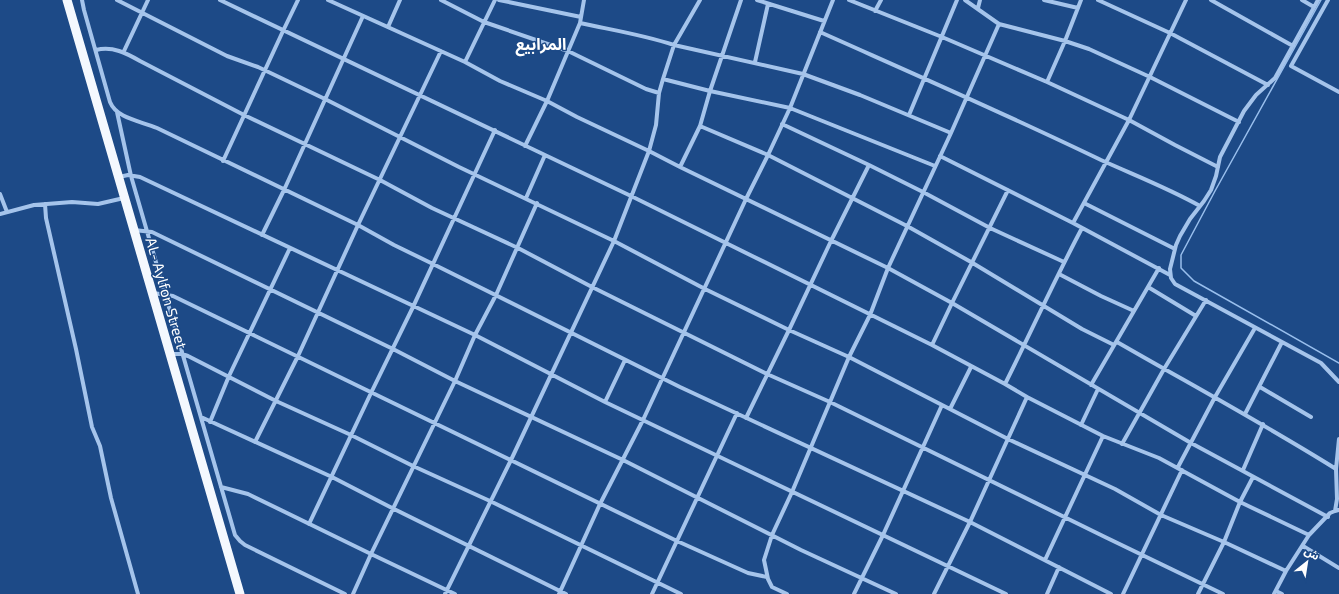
<svg xmlns="http://www.w3.org/2000/svg" width="1339" height="594" viewBox="0 0 1339 594" font-family="'Exo 2','Noto Sans Arabic',sans-serif">
<style>
.lines{fill:none;stroke-linecap:round;stroke-linejoin:round}
.stream{stroke:#99bfed;stroke-width:1.5}
.minor{stroke:#a5c4eb;stroke-width:4}
.trunk{stroke:#f4f8fe;stroke-width:9}
.labels{text-anchor:middle;dominant-baseline:central;stroke-width:3;stroke-linejoin:round;paint-order:stroke}
.street-label{font-size:15px;fill:#fff;stroke:#1d4a87}
.neighbourhood-label{font-size:16px;font-weight:bold;fill:#fff;stroke:#1d4a87}
</style>
<rect width="100%" height="100%" fill="#1d4a87"/>
<g class="lines">
<path class="stream" d="M1321 0 1215 191 1181 255V268L1194 281 1339 363"/>
<path class="minor" d="M82 0 84 10 110 102C117 119 141 121 157 128L358 225 394 245 433 264 680 387 970 522 1111 594
M117 0 227 56 258 67 325 99 459 167 614 241 705 289 789 330 849 357 1008 439 1115 489 1161 515 1224 542 1286 571
M220 0 631 196 932 345 1005 384 1027 397 1103 436 1159 458 1240 502 1309 535
M328 0 465 62 500 81 547 101 577 117 649 151 680 167 888 268 952 303 1191 443 1328 517
M441 0 484 22 568 51 646 89 659 93
M499 0 581 17
M757 0 824 21
M849 0 942 37 1047 82 1129 120 1175 145 1218 167
M965 0 999 24 1065 41 1089 49 1150 77 1239 122
M1044 0 1078 8
M1098 0 1170 33 1268 85
M1211 0 1293 46
M1302 0 1314 7
M1318 0 1275 78 1256 95 1244 111 1220 157 1216 176 1211 190 1204 201 1190 219 1180 236 1176 245 1170 269 1171 278 1175 284 1321 363 1339 382
M1328 0 1291 66 1339 92
M978 8 980 0
M875 11 881 0
M580 23C612 30 644 35 674 45L803 74 860 95 951 133
M388 27 400 0
M820 32C914 74 1008 115 1101 160 1134 175 1168 188 1200 206
M96 50C113 46 126 53 140 61L244 115 380 180 432 208 518 248 592 287 767 374 830 402 1105 537 1223 594
M124 51 148 0
M465 62 495 0
M755 62 768 4
M663 79 710 91 790 108 935 166
M1047 82 1065 41 1081 0
M117 112 131 176 235 535 240 541 245 545 345 594
M909 115 957 0
M782 124 869 165 923 192 990 228 1064 262
M700 126 768 155 907 226 971 262 1082 329 1114 345
M525 146 547 101 580 23 584 0
M940 156 1073 223 1170 275
M223 161 283 31 298 0
M680 167 700 126 710 91 741 0
M119 177 128 175 140 177 475 335 605 402 1006 594
M0 194 7 212
M526 198 545 155
M1084 203 1175 249
M45 204 46 218 76 349 92 427 100 446 111 498 138 594
M0 214 34 205 72 202 98 204 124 198
M1073 223 1129 120 1186 0
M134 230 152 232 393 349 455 381 623 460 801 550 896 594
M262 235 284 190 363 16
M1059 274 1101 296 1134 311
M1148 287 1196 316
M153 293 173 296 677 541 748 573 767 577
M1117 342C1190 384 1264 424 1336 469
M932 345 952 303 1008 190
M170 354H182L188 356 276 401 351 435 413 466 490 501 681 594
M1005 384C1031 332 1055 279 1082 228
M1091 385 1159 268
M1260 387 1311 417
M605 402 625 360
M950 409 971 367
M1245 414 1282 342
M201 417 332 477 394 509 566 594
M746 418 789 330 831 241 869 165
M210 422 229 376 290 248
M1081 425 1098 389
M255 442 298 356 358 225 441 51
M1122 444 1164 369 1206 300
M1178 467 1215 397 1255 328
M1243 470 1263 424
M221 487 248 494 371 554 455 594
M1335 511 1337 499 1336 469 1339 439
M309 524 371 393 413 307 495 130
M1303 546 1339 568
M1045 560 1103 436
M1276 591 1282 594
M353 594 371 554 455 381 475 335 496 295 537 203
M445 594 511 460 614 241 649 151 656 125 659 93 663 79 674 45 700 0
M559 594 600 504 643 420 746 199 768 155 790 108 833 0
M652 594 737 413
M787 594 772 587 768 579 764 560 772 535 792 492 849 357 870 315 888 268 951 133 999 24
M854 594 883 535 942 405
M934 594 970 522 1027 397
M1047 594 1059 567
M1123 594 1182 470
M1198 594 1224 542 1240 502 1253 477
M1274 594 1286 571 1309 535 1330 513 1335 511 1339 510"/>
<path class="trunk" d="M67 0 240 594"/>
</g>
<g class="labels">
<g class="street-label">
<text transform="translate(167 293) rotate(74)">AL- Aylfon Street</text>
</g>
<g class="neighbourhood-label">
<text x="541" y="43">المرابيع</text>
</g>
</g>
<g transform="translate(1307 562) rotate(30)" stroke="#1d4a87" stroke-width="3" paint-order="stroke">
<path d="M0-3L7 15L0 10L-7 15Z" fill="#ffffff"/>
<text y="-6" font-size="11" font-weight="bold" text-anchor="middle" fill="#ffffff">ش</text>
</g>
</svg>
